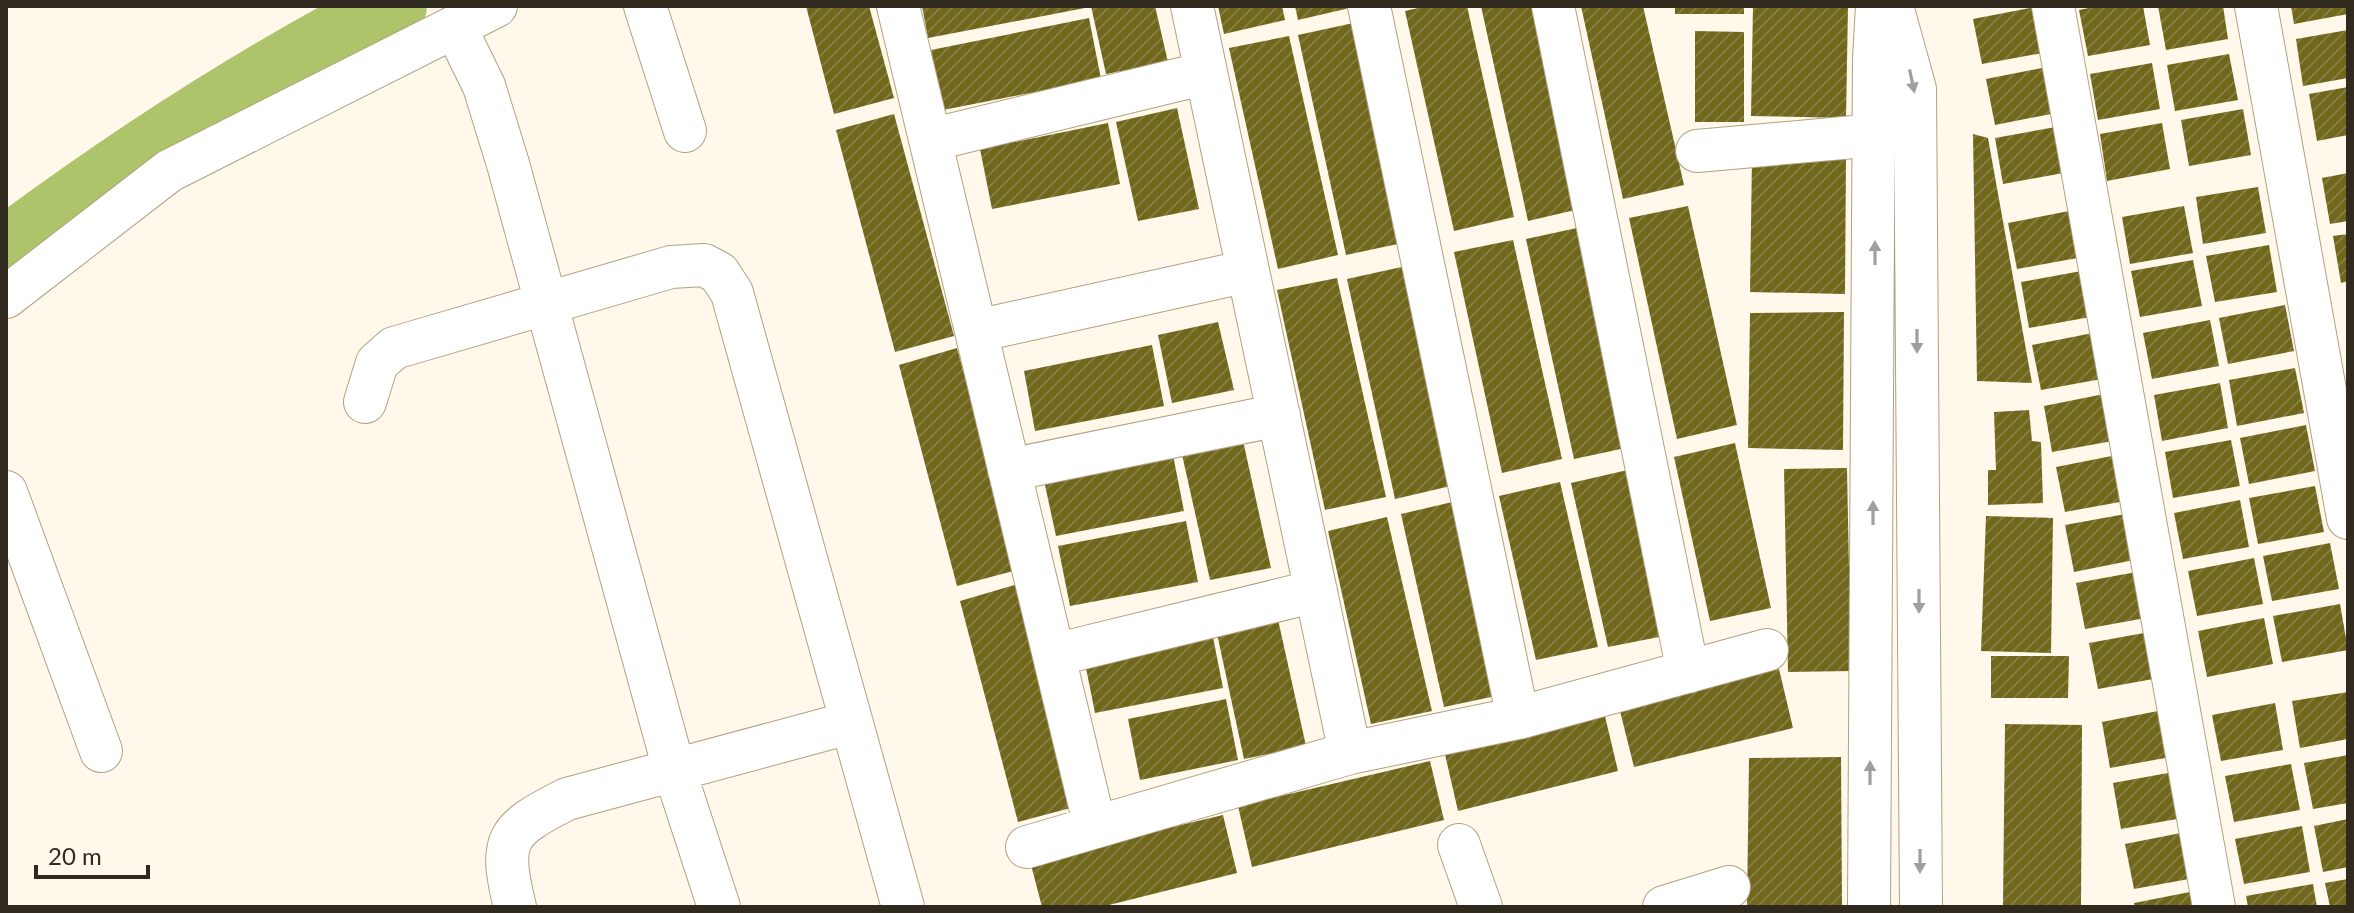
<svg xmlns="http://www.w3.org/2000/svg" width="2354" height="913" viewBox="0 0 2354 913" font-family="Lato,sans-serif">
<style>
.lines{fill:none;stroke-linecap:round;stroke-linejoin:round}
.river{stroke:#adc46a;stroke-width:68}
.building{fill:url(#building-hatch)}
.minor-casing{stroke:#b0a182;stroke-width:44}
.minor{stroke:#fff;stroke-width:42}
.oneway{fill:#a29f9a}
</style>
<defs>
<pattern id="building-hatch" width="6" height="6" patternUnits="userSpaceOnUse" patternTransform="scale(2)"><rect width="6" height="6" fill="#70671b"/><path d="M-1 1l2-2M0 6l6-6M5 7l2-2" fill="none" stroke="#847d43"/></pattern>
</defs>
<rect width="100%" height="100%" fill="#fff8eb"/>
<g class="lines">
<path class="river" d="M6 251C128 160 258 76 393 6"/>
</g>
<path class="building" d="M806 6H869L894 98 834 114Z
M922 6H1085V8L928 38Z
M1091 6H1155L1168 62 1106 74Z
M1218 6H1282L1285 20 1224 34Z
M1295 6H1354V7L1298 20Z
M1427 6H1467L1514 217 1454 231 1405 11Z
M1481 6H1543L1588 207 1528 221Z
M1581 6H1643L1684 185 1623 199Z
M1675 6H1744V14H1675Z
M1753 6H1848L1846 118 1751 116Z
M2040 6 2048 52 1982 64 1973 19Z
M2099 6H2143L2150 45 2088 56 2079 10Z
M2158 6H2223L2228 39 2166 50Z
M2291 6H2348V14L2294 24Z
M1089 18 1101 79 943 110 931 50Z
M1358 22 1407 242 1346 255 1298 35Z
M2348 30V78L2303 86 2296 39Z
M1695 31 1744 32V122H1695Z
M1289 36 1338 255 1278 269 1229 48Z
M2229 54 2238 100 2175 111 2167 65Z
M2152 63 2160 109 2098 120 2090 74Z
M2052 66 2061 112 1995 125 1986 79Z
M2348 87V135L2317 141 2309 94Z
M1177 108 1199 209 1138 221 1116 122Z
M2243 109 2251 155 2189 166 2181 120Z
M894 114 954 336 895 352 836 130Z
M1108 123 1120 184 992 209 980 149Z
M2162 123 2170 169 2107 181 2100 134Z
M2061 126 2069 172 2003 184 1995 138Z
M1973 134 1988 138 2032 383 1977 381Z
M1846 156 1845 294 1750 292 1752 157Z
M2348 173V221L2330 224 2322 178Z
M2258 187 2266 233 2203 244 2196 197Z
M1688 206 1737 425 1677 439 1629 218Z
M2184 206 2193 253 2130 264 2122 217Z
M2074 210 2083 257 2017 269 2008 223Z
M1586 226 1635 446 1574 459 1526 239Z
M2348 234V281L2341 283 2333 236Z
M1513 240 1562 459 1502 473 1454 252Z
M2269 245 2277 292 2215 302 2206 256Z
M2193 260 2202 306 2140 317 2131 271Z
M1406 266 1455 485 1395 499 1347 279Z
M2087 270 2096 316 2029 328 2021 282Z
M1337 278 1386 497 1325 510 1277 290Z
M2285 305 2294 351 2228 364 2219 318Z
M1844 312 1843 450 1748 448 1750 313Z
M2210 320 2219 366 2152 379 2143 333Z
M1218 322 1234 390 1172 403 1158 335Z
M2098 332 2107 378 2041 390 2032 345Z
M1152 345 1164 406 1035 431 1024 371Z
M957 348 1017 570 957 586 899 365Z
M2295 368 2304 413 2237 426 2229 380Z
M2220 383 2228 428 2162 441 2154 395Z
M2109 393 2118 440 2052 452 2044 406Z
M2029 410 2032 441 2041 442 2043 503 1988 505V470H1996L1994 412Z
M2306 425 2315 471 2249 484 2240 438Z
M1242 436 1271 568 1210 580 1181 450Z
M2231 440 2240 486 2173 498 2165 452Z
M1735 443 1771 608 1710 621 1674 457Z
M1172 450 1184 511 1056 536 1043 476Z
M2122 454 2131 500 2065 512 2056 467Z
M1847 468 1851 671 1788 672 1784 469Z
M1632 469 1669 635 1608 647 1571 483Z
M1560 482 1598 647 1536 660 1499 496Z
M2315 486 2324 532 2258 544 2249 498Z
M1461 500 1505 694 1444 707 1401 514Z
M2240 500 2249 547 2183 559 2174 513Z
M2131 513 2139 559 2074 572 2065 525Z
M1986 516 2053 518 2051 653 1981 651Z
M1387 517 1432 711 1371 724 1328 531Z
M1186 521 1198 582 1070 606 1058 546Z
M2330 543 2339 589 2272 601 2263 556Z
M2254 558 2263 604 2197 616 2188 571Z
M2142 571 2151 617 2085 629 2076 583Z
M1018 584 1078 806 1018 822 960 601Z
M2340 604 2348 650 2282 662 2273 616Z
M1277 615 1306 746 1244 759 1216 629Z
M2264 618 2273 664 2207 677 2198 631Z
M1211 627 1223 688 1095 713 1083 653Z
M2155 631 2164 677 2098 689 2089 643Z
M1991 656H2069L2068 698H1991Z
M1779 669 1793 728 1634 767 1619 707Z
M2348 692V739L2300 748 2292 701Z
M1226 699 1238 760 1140 780 1128 719Z
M2275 703 2283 750 2221 761 2212 715Z
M2168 709 2176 756 2110 768 2102 722Z
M1604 712 1618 771 1458 811 1444 750Z
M2005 724 2082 725 2081 906 2003 905Z
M2348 755V803L2313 809 2304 763Z
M1841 757 1842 907H1747L1749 758Z
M1430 761 1444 820 1252 867 1238 806Z
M2291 764 2300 810 2234 822 2225 776Z
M2179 771 2188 817 2121 829 2113 783Z
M1223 815 1237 873 1101 907H1042L1030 861Z
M2348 819V867L2323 872 2314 826Z
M2302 826 2310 872 2244 884 2235 839Z
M2191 831 2200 877 2134 889 2125 844Z
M2348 879V907H2330L2325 883Z
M2313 884 2317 907H2248L2246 896Z
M2200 890 2203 907H2135L2134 903Z"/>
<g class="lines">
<defs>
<path id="minor" d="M645 6 685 131
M898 6 1095 827
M1192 6 1350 753 1518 718 1767 650
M1369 6 1518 718
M1553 6 1688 672
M1892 6 1915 89 1921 907
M2053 6 2214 907
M2256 6 2348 518
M456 29 484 86 508 164 674 769 719 907
M930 140 1206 73
M1697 151 1876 135
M6 297 169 171 496 6
M976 331 1248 271
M365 402 377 363 394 348 671 267 704 265 719 273 732 293 903 907
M1009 470 1279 415
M6 492 101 751
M1054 655 1316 591
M1459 845 1481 907
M1027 847 1350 753
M515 907C498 838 506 830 567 799L849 723
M1664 907 1729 887
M1869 907 1874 59 1877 6"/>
</defs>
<use href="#minor" class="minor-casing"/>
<use href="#minor" class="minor"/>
</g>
<defs><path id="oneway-solid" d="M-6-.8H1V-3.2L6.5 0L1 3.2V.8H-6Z" transform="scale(2)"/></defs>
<g class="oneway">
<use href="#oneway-solid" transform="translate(1912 81) rotate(78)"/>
<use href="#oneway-solid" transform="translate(1875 253) rotate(-90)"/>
<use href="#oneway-solid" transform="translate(1917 341) rotate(90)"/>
<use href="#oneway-solid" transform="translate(1873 513) rotate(-90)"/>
<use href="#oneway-solid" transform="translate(1919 601) rotate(90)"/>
<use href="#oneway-solid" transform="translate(1870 773) rotate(-90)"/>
<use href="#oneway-solid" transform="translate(1920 861) rotate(90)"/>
</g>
<rect width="2354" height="913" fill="none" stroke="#302a1e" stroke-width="16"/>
<path d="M36 865v12h112v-12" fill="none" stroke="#302a1e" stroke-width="4"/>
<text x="48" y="865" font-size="24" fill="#302a1e" stroke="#fff8eb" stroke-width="6" paint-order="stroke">20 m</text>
</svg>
